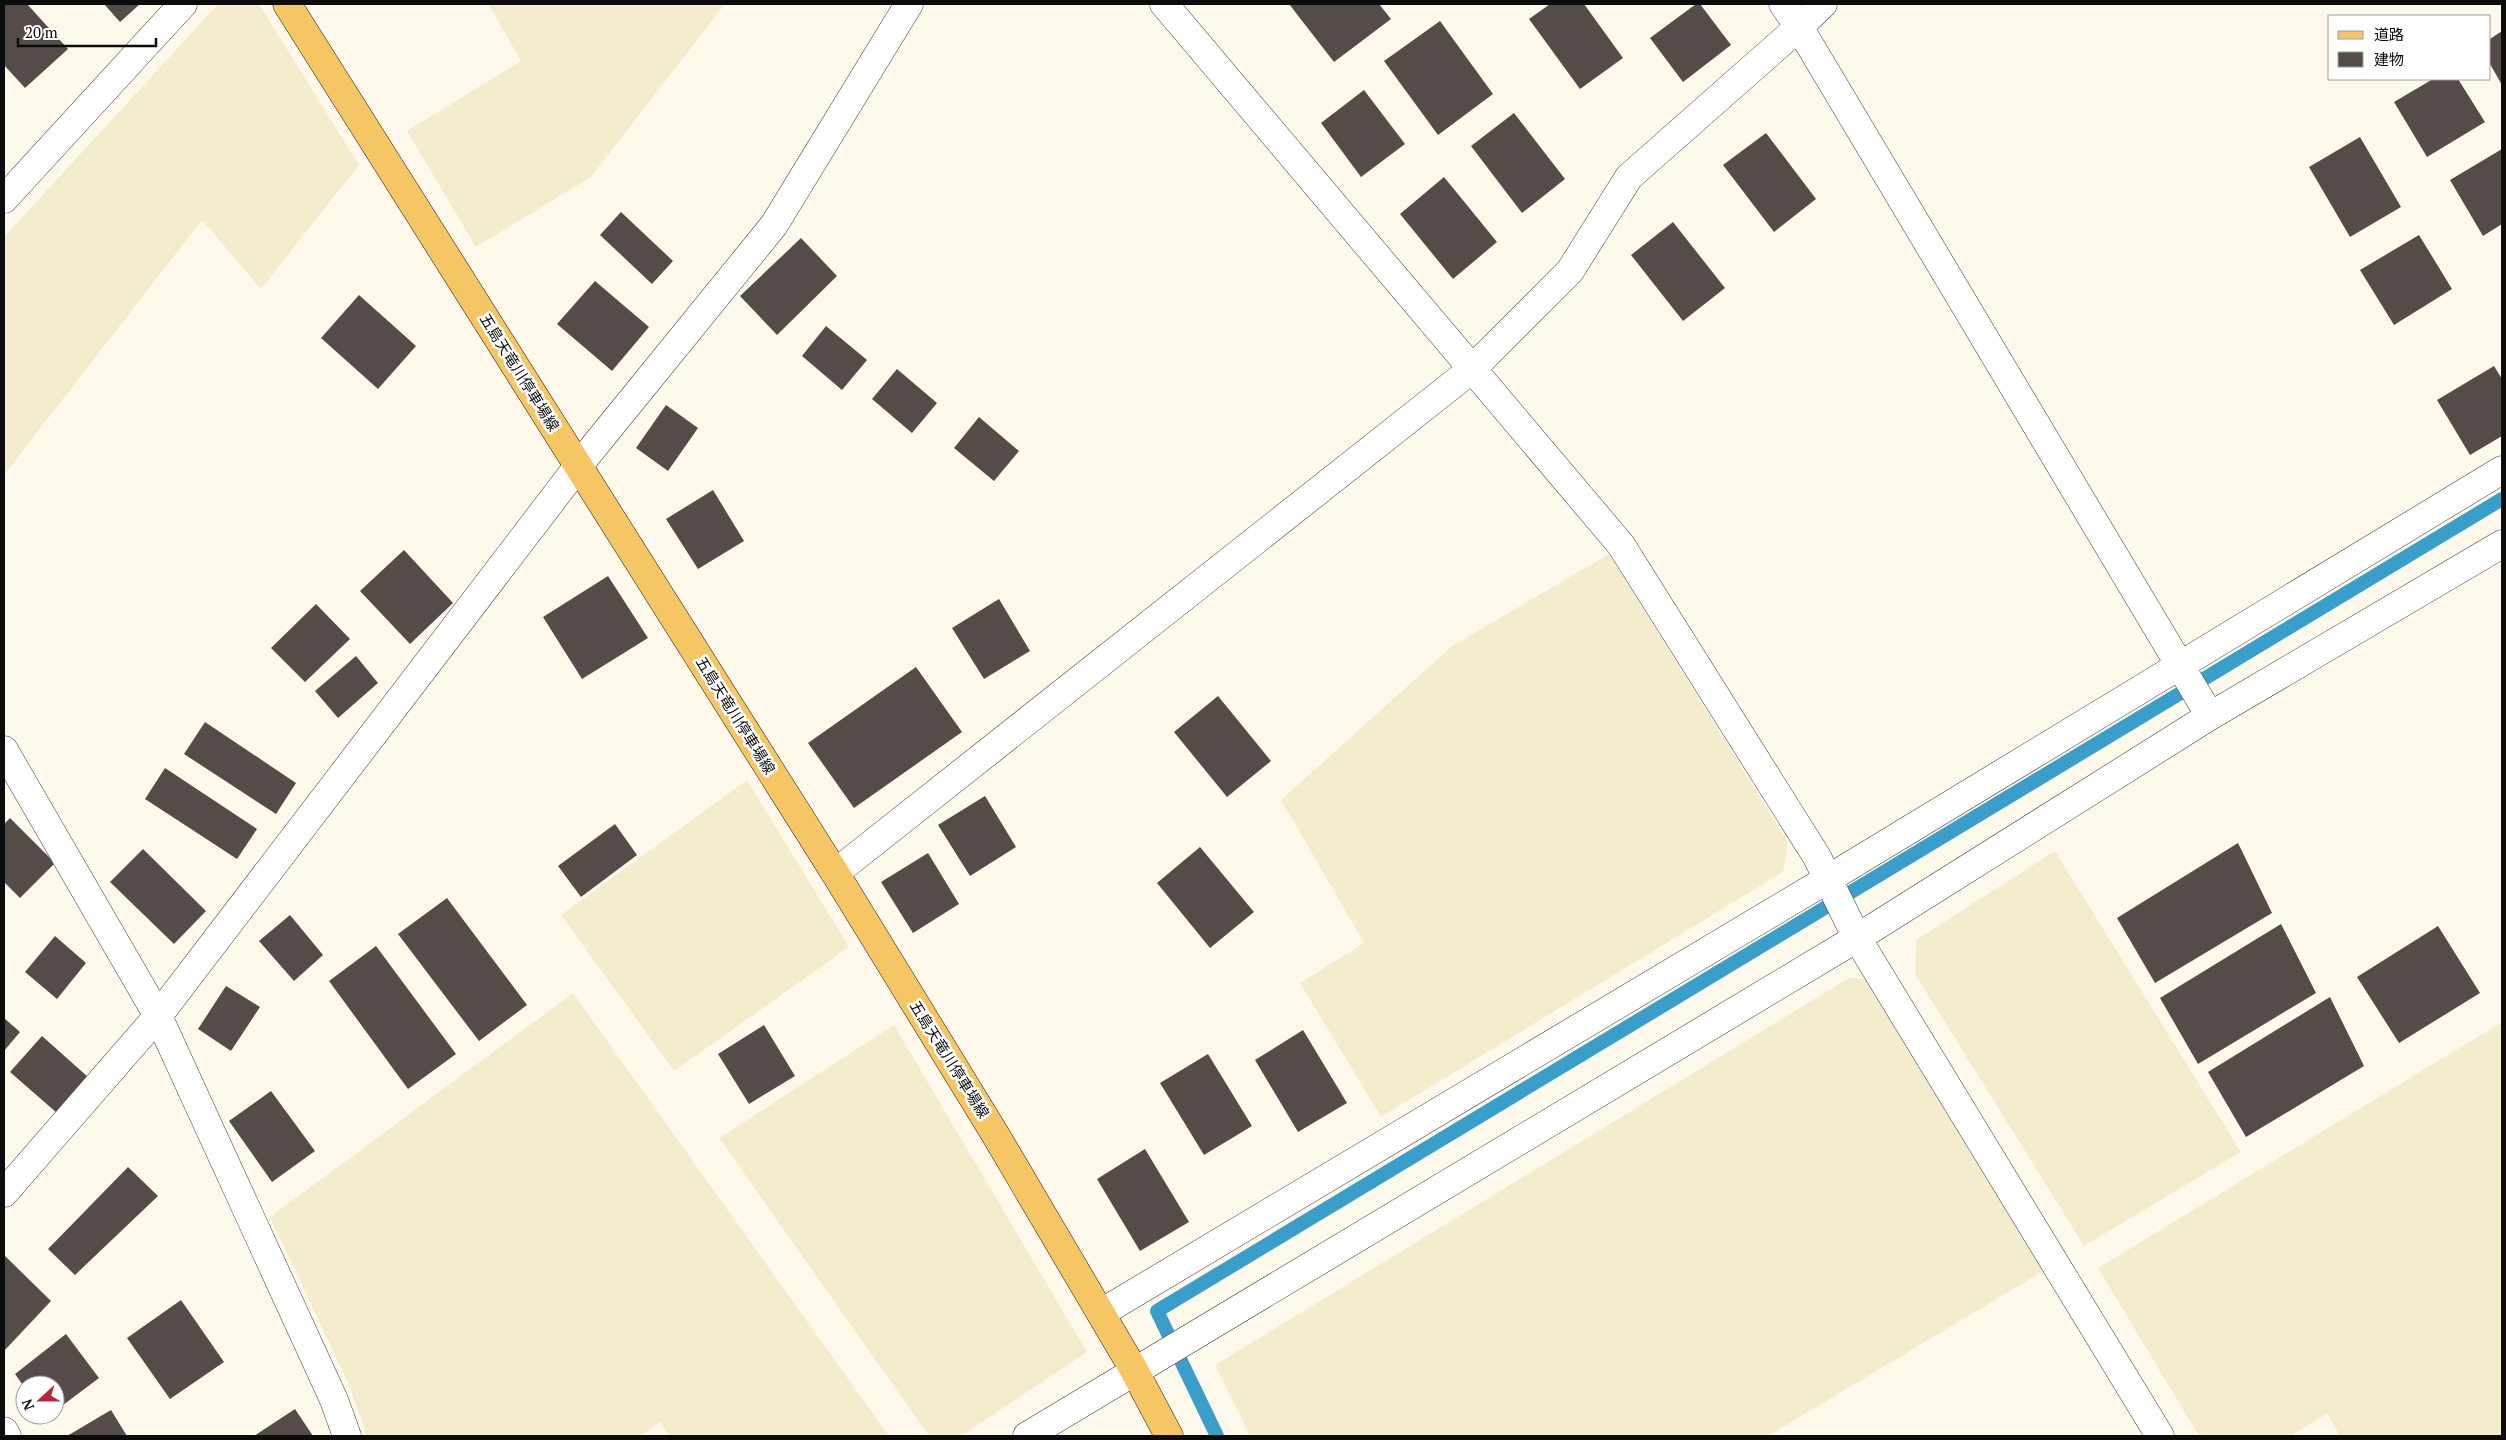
<svg xmlns="http://www.w3.org/2000/svg" width="2506" height="1440" viewBox="0 0 2506 1440" font-family="'PT Serif','Noto Sans JP',serif">
<style>
.farmland{fill:#f4edcd}
.lines{fill:none;stroke-linecap:round;stroke-linejoin:round}
.stream{stroke:#3a9eca;stroke-width:14}
.building{fill:#554c49}
.minor-casing{stroke:#3f3f3f;stroke-width:29}
.major-casing{stroke:#1d1d1d;stroke-width:29}
.minor{stroke:#fff;stroke-width:28}
.major{stroke:#f6c665;stroke-width:28}
.labels{text-anchor:middle;dominant-baseline:central;stroke-width:5;stroke-linejoin:round;paint-order:stroke}
.street-label{font-size:15px;fill:#0c0c0c;stroke:#fff}
</style>
<rect width="100%" height="100%" fill="#fff9ec"/>
<path class="farmland" d="M218 4H259L359 165 261 289 202 220 4 475V237Z
M488 4H725L591 177 476 247 407 131 521 61Z
M1609 554 1788 842 1783 872 1381 1117 1300 983 1364 943 1281 800 1452 646Z
M747 780 849 947 674 1071 561 915Z
M2055 851 2241 1152 2084 1246 1915 974 1916 940Z
M1849 978 1870 979 2045 1270 1768 1436H1250L1215 1365Z
M573 993 889 1436H670L660 1422 640 1436H367L349 1385 270 1217Z
M2502 1022V1436H2340L2327 1414 2290 1436H2199L2098 1268Z
M894 1025 1087 1352 961 1436H929L719 1138Z"/>
<g class="lines">
<path class="stream" d="M1217 1436 1157 1311 2502 499"/>
</g>
<path class="building" d="M4 4H27L68 49 25 88 4 65Z
M104 4H140L120 22Z
M1289 4H1379L1391 19 1334 62Z
M1550 4H1584L1623 58 1580 89 1529 19Z
M1696 4H1700L1731 45 1683 82 1650 38Z
M1440 21 1493 94 1438 135 1384 61Z
M2502 31V85L2490 64V39Z
M2433 79H2458L2485 122 2427 157 2394 102Z
M1364 90 1405 144 1361 177 1321 123Z
M1514 113 1565 179 1522 213 1471 146Z
M1766 133 1816 199 1774 232 1723 165Z
M2360 137 2401 207 2350 237 2309 167Z
M2502 149V224L2483 236 2450 180Z
M1444 177 1497 242 1453 279 1400 214Z
M621 212 673 261 652 284 600 235Z
M1673 222 1725 288 1683 321 1631 255Z
M2419 235 2452 289 2394 325 2360 270Z
M801 238 837 276 777 335 740 296Z
M595 281 649 327 612 371 557 324Z
M359 295 416 346 378 389 321 338Z
M826 326 867 360 842 390 802 356Z
M2494 366 2502 379V436L2470 455 2437 400Z
M897 369 937 403 912 433 872 399Z
M666 405 698 428 668 471 636 448Z
M979 417 1019 451 994 481 954 448Z
M713 490 744 541 698 569 666 519Z
M404 550 453 603 410 644 360 591Z
M608 576 648 638 582 679 543 617Z
M999 599 1030 651 984 679 952 628Z
M316 604 350 639 305 682 271 648Z
M356 656 378 683 338 718 315 691Z
M916 667 962 732 854 808 808 743Z
M1218 696 1271 761 1227 797 1174 732Z
M205 722 296 783 276 814 184 754Z
M165 768 257 829 237 859 145 799Z
M985 796 1016 847 970 876 938 825Z
M10 818 55 863 20 898 4 882V824Z
M615 824 637 855 581 897 558 866Z
M2238 843 2272 913 2155 983 2117 918Z
M1200 847 1254 912 1210 948 1157 883Z
M143 849 206 911 174 944 110 882Z
M928 853 959 904 913 933 881 882Z
M447 898 527 1005 479 1041 398 934Z
M290 915 323 955 294 981 259 941Z
M2281 924 2316 993 2198 1064 2160 998Z
M2438 926 2480 993 2399 1043 2357 977Z
M55 936 86 963 57 999 25 972Z
M376 946 456 1054 408 1089 329 981Z
M226 986 260 1007 231 1051 198 1029Z
M2330 997 2364 1066 2246 1137 2208 1072Z
M4 1018 20 1032 4 1051Z
M764 1025 795 1076 749 1104 718 1054Z
M1303 1030 1347 1103 1298 1132 1255 1060Z
M42 1036 88 1077 57 1113 10 1072Z
M1208 1054 1252 1126 1204 1155 1160 1083Z
M271 1091 315 1151 272 1182 229 1121Z
M1145 1149 1189 1222 1140 1251 1097 1179Z
M128 1167 158 1196 75 1275 48 1249Z
M4 1255 51 1301 4 1351Z
M181 1300 224 1362 170 1399 127 1338Z
M66 1334 99 1378 55 1411V1385H25V1388L15 1374Z
M295 1409 313 1436H254Z
M111 1410 127 1436H67Z"/>
<g class="lines">
<defs>
<path id="minor" d="M1164 4 1621 545 1817 857 1857 938 2160 1436
M1783 4 1799 27 2210 716
M4 199 183 4
M4 750 158 1016 334 1400 347 1436
M835 873 1471 370 1570 271 1629 177 1799 27 1823 4
M4 1193 158 1016 579 465 774 225 909 4
M1101 1313 1828 879 2502 470
M4 1431 7 1436
M1027 1436 1857 938 2210 716 2502 544"/>
<path id="major" d="M287 4 835 873 995 1134 1134 1370 1169 1436"/>
</defs>
<use href="#minor" class="minor-casing"/>
<use href="#major" class="major-casing"/>
<use href="#minor" class="minor"/>
<use href="#major" class="major"/>
</g>
<g class="labels">
<g class="street-label">
<text transform="translate(520 372) rotate(58)">五島天竜川停車場線</text>
<text transform="translate(736 715) rotate(58)">五島天竜川停車場線</text>
<text transform="translate(950 1059) rotate(58)">五島天竜川停車場線</text>
</g>
</g>
<rect width="2506" height="1440" fill="none" stroke="#0c0c0c" stroke-width="10"/>
<rect x="2328" y="15" width="162" height="65" fill="#ffffff" stroke="#9e9e9e"/>
<rect x="2338" y="31" width="25" height="8" fill="#f6c665" stroke="#9e9e9e"/>
<text x="2374" y="40" font-size="15" fill="#0c0c0c">道路</text>
<rect x="2338" y="52" width="25" height="15" fill="#554c49" stroke="#9e9e9e"/>
<text x="2374" y="65" font-size="15" fill="#0c0c0c">建物</text>
<g transform="translate(40 1400) rotate(249)"><circle r="24" fill="#ffffff" stroke="#9e9e9e"/>
<path d="M0-4L9 19L0 12L-9 19Z" fill="#b9273b"/>
<text y="-8" font-size="14" font-weight="bold" text-anchor="middle" fill="#0c0c0c">N</text>
</g>
<path d="M18 38v8h138v-8" fill="none" stroke="#0c0c0c" stroke-width="2.5"/>
<text x="25" y="38" font-size="15" fill="#0c0c0c" stroke="#ffffff" stroke-width="4" paint-order="stroke">20 m</text>
</svg>
